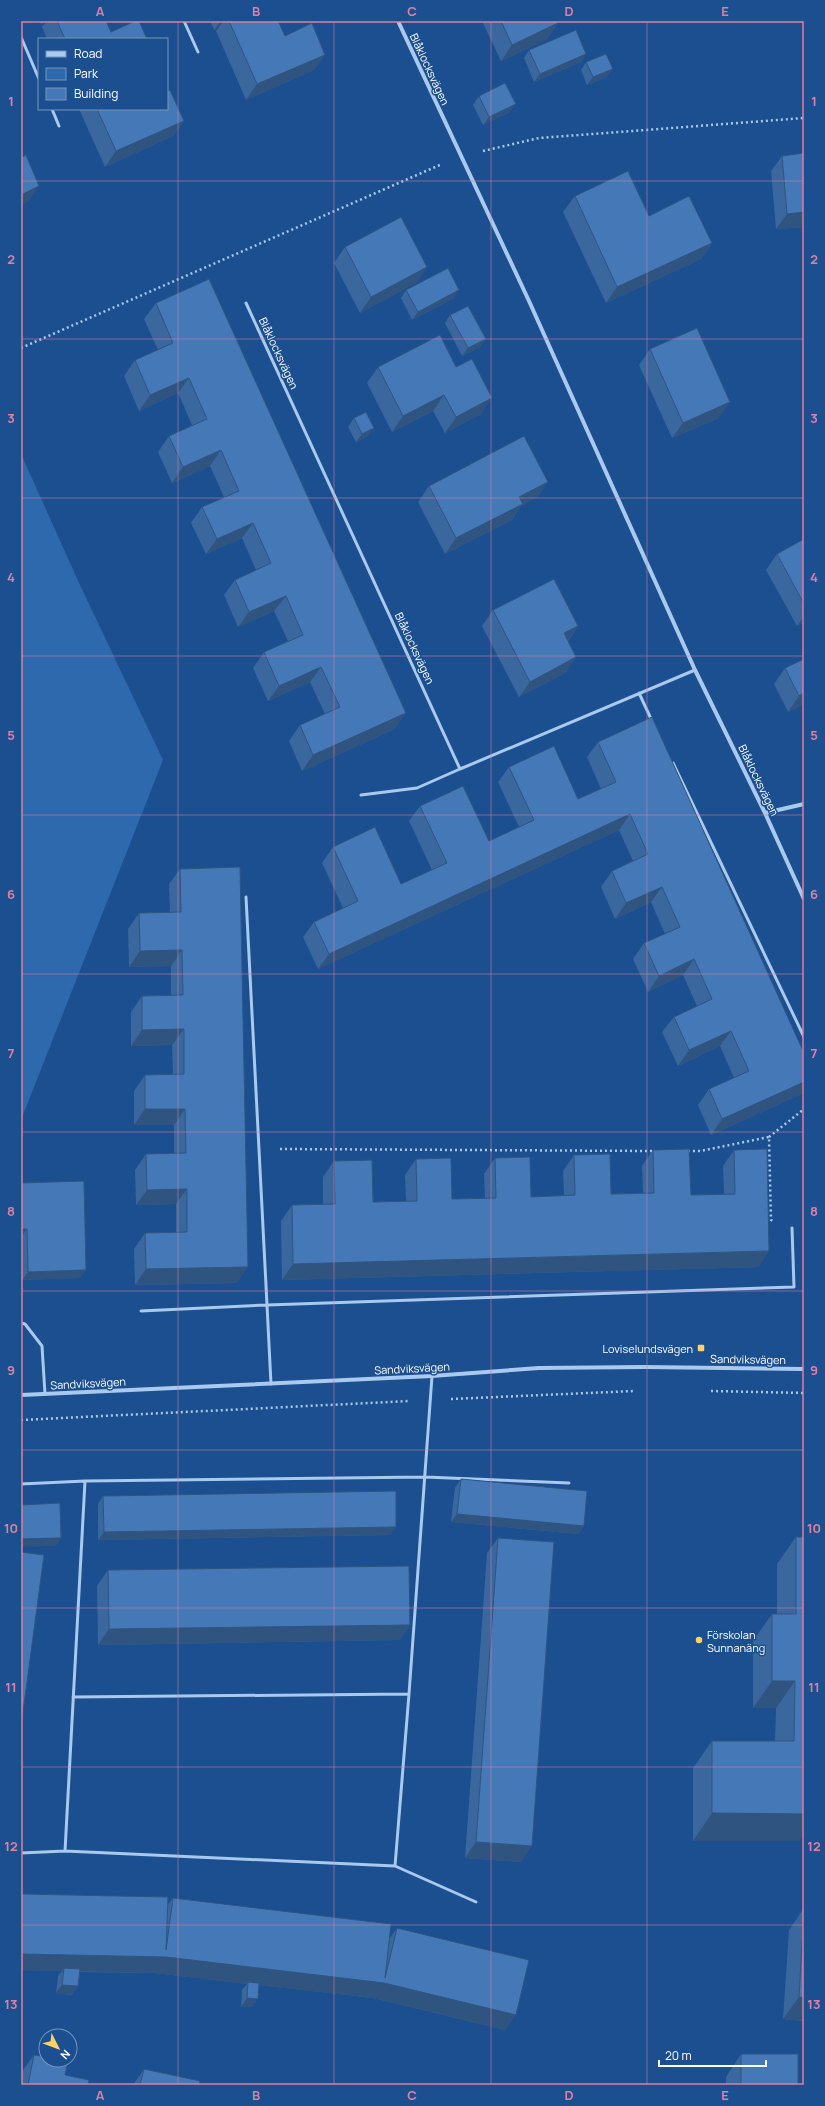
<svg xmlns="http://www.w3.org/2000/svg" width="825" height="2106" viewBox="0 0 825 2106" font-family="Manrope,sans-serif">
<style>
.green{fill:#2e69ad}
.lines{fill:none;stroke-linecap:round;stroke-linejoin:round}
.path{stroke:#a9c9ee;stroke-width:2.5;stroke-dasharray:2 3;stroke-linecap:butt}
.service{stroke:#a9c9ee;stroke-width:3}
.minor{stroke:#a9c9ee;stroke-width:4}
.wall{fill:#3a679d}
.shaded-wall{fill:#305480}
.building{fill:#4478b7;stroke:#305480}
.grid{fill:none;stroke:#dd80a5;stroke-width:1;stroke-opacity:0.55}
.poi-dot{fill:#ffd166;stroke:#1b4f8f;stroke-width:1.5}
.labels{text-anchor:middle;dominant-baseline:central;stroke-width:3;stroke-linejoin:round;paint-order:stroke}
.street-label{font-size:11px;fill:#fff;stroke:#1b4f8f}
.poi-label{font-size:11px;fill:#fff;stroke:#1b4f8f;text-anchor:end}
.neatline{fill:none;stroke:#dd80a5;stroke-width:1.5}
.grid-label{font-size:13px;text-anchor:middle;font-weight:bold;fill:#dd80a5}
</style>
<rect width="100%" height="100%" fill="#1b4f8f"/>
<path class="green" d="M21 454 80 585 163 760 21 1120Z"/>
<g class="lines">
<path class="path" d="M483 151 539 138 804 118
M21 348 442 164
M769 1137 804 1109
M280 1149 655 1151
M688 1151H700L769 1137 771 1220 773 1221
M711 1391 804 1393
M451 1399 634 1391
M21 1420 410 1401"/>
<path class="service" d="M184 21 198 52
M21 37 39 79
M52 109 59 126
M246 303 460 769 695 670
M639 693 652 721
M673 763 804 1037
M361 795 417 788 460 769
M141 1311 267 1305 246 897
M21 1323 25 1324 42 1346 45 1394
M271 1384 267 1305 794 1287 792 1228
M21 1484 85 1481 425 1477 569 1483
M73 1697 409 1694 432 1376
M65 1851 85 1481
M21 1853 65 1851 395 1866 476 1902
M395 1866 409 1694"/>
<path class="minor" d="M398 21 529 301 695 670 765 813 804 899
M765 813 804 804
M21 1395 432 1376 539 1368 644 1367 804 1369"/>
</g>
<path class="wall" d="M39 21H106L111 32 147 39H47L42 27 47 21 41 24Z
M210 21H278L285 36 325 55 314 70 246 100 216 31 218 29 214 30Z
M482 21H557L558 23 547 39 501 61Z
M529 50 586 54 581 62 534 82 524 58Z
M586 62 607 77 587 85 581 70Z
M479 96 510 112 483 125 473 105Z
M79 109H167L184 121 173 136 105 167Z
M782 156 804 227 776 229 771 171Z
M575 196 649 216 712 243 701 259 606 303 563 212Z
M345 247 427 267 416 283 360 313 334 263Z
M406 290 454 298 412 320 401 298Z
M156 303 395 729 302 771 289 741 300 725 325 714 310 682 268 701 253 668 264 652 288 641 274 611 238 627 224 595 235 580 256 570 242 538 206 554 191 523 202 507 224 497 210 466 172 483 158 452 169 436 192 425 178 393 139 411 124 376 135 360 158 350 144 319Z
M450 315 486 339 480 347 462 356 445 323Z
M650 349 719 418 672 438 639 365Z
M378 367H456L481 414 445 433 433 411 392 432 367 383Z
M354 418 368 436 356 442 348 427Z
M548 482 537 497 521 506 512 520 445 554 418 502 429 486Z
M804 539V622L797 626 766 570 777 554Z
M493 610 578 626 568 641 576 657 565 673 519 697 482 626Z
M785 668 804 704 788 712 774 684Z
M598 742 804 1093 711 1135 698 1105 709 1089 734 1078 720 1046 678 1066 662 1032 674 1017 697 1006 683 975 648 992 633 959 644 943 665 934 651 902 615 919 601 887 612 871 633 861 619 830 318 969 303 937 314 922 343 908 322 863 333 847 401 884 432 870 409 821 420 806 489 841 519 827 498 782 509 767 578 799 601 789 587 757Z
M180 869 237 1283 135 1285 134 1249 145 1233 176 1232V1204L136 1205 135 1170 146 1154 174 1153V1125H134V1091L145 1075 173 1074 172 1045 131 1046V1012L142 996 171 995V966L129 967 128 929 139 913H170L169 884Z
M653 1150 691 1195 724 1194 723 1166 734 1150 769 1251 758 1267 282 1280 281 1221 292 1205 323 1204V1177L334 1161 373 1202 406 1201 405 1175 416 1159 452 1199H485L484 1174 495 1158 531 1197 564 1196 563 1171 574 1155 611 1194 643 1193 642 1166Z
M21 1183 80 1278 22 1280 21 1237Z
M461 1479 584 1526 578 1534 451 1522 455 1488Z
M103 1496 396 1527 390 1535 98 1540V1504Z
M796 1537H804V1835L799 1841H693V1768L712 1741H775L776 1708H753V1641L772 1614H777V1564Z
M498 1538 521 1862 465 1858 487 1553Z
M108 1570 410 1625 399 1640 98 1645 97 1586Z
M21 1894 167 1906 173 1898 389 1939 397 1928 505 2030 373 1998 259 1985 252 2007H241L242 1990 247 1984 155 1973 80 1972 78 1986 72 1995 56 1993 58 1976 62 1971 21 1970Z
M804 1908V2021L783 2019 789 1930Z
M741 2054 798 2085H726V2077Z
M34 2055 65 2075 88 2085H21V2079L23 2070Z
M144 2069 199 2085H133Z"/>
<path class="shaded-wall" d="M43 21H47L41 24Z
M221 21H223L218 29 214 30Z
M558 23 547 39 501 61 512 45Z
M586 54 581 62 534 82 540 74Z
M325 55 314 70 246 100 257 84Z
M613 69 607 77 587 85 593 77Z
M516 104 510 112 483 125 489 117Z
M184 121 173 136 105 167 116 151Z
M39 186 28 202 21 205V195Z
M804 212V227L776 229 787 214Z
M712 243 701 259 606 303 617 287Z
M427 267 416 283 360 313 371 297Z
M459 290 454 298 412 320 418 312Z
M486 339 480 347 462 356 468 348Z
M189 378 178 393 139 411 150 395Z
M444 395 433 411 392 432 403 416Z
M492 398 481 414 445 433 456 417Z
M730 402 719 418 672 438 683 423Z
M374 428 368 436 356 442 362 434Z
M221 450 210 466 172 483 183 467Z
M548 482 537 497 521 506 512 520 445 554 456 538 519 497Z
M253 523 242 538 206 554 217 539Z
M286 596 274 611 238 627 249 612Z
M804 616V622L797 626Z
M578 626 567 641 564 633Z
M576 657 565 673 519 697 530 682Z
M321 667 310 682 268 701 279 686Z
M804 693V704L788 712 799 696Z
M406 713 395 729 302 771 313 755Z
M630 814 619 830 318 969 329 954Z
M662 887 651 902 615 919 626 903Z
M182 950 171 966 129 967 140 951Z
M694 959 683 975 648 992 659 976Z
M184 1029 172 1045 131 1046 142 1030Z
M731 1031 720 1046 678 1066 689 1050Z
M804 1082V1093L711 1135 722 1119Z
M145 1109H185L174 1125H134Z
M187 1189 176 1204 136 1205 147 1190Z
M21 1229H27L21 1237Z
M769 1251 758 1267 282 1280 293 1264Z
M248 1267 237 1283 135 1285 146 1269Z
M86 1270 80 1278 22 1280 28 1272Z
M457 1514 584 1526 578 1534 451 1522Z
M396 1527 390 1535 98 1540 104 1532Z
M61 1538 56 1546 21 1547V1539Z
M410 1625 399 1640 98 1645 109 1629Z
M772 1681H795L776 1708H753Z
M712 1813 804 1814V1835L799 1841H693Z
M476 1842 532 1846 521 1862 465 1858Z
M21 1954 166 1957 384 1983 516 2015 505 2030 373 1998 248 1984V1982L247 1984 155 1973 64 1971V1968L62 1971 21 1970Z
M62 1985 78 1986 72 1995 56 1993Z
M799 1997 804 1998V2021L783 2019Z
M247 1998 258 1999 252 2007H241Z"/>
<path class="building" d="M57 21H106L111 32 135 21H139L147 39H65Z
M229 21H278L285 36 312 23 325 55 257 84Z
M501 21H557L558 23 512 45Z
M576 30 586 54 540 74 529 50Z
M606 54 613 69 593 77 586 62Z
M505 83 516 104 489 117 479 96Z
M170 90 184 121 116 151 97 109H167V91Z
M804 153V212L787 214 782 156Z
M26 155 39 186 21 195V158Z
M628 171 649 216 689 196 712 243 617 287 575 196Z
M401 217 427 267 371 297 345 247Z
M448 268 459 290 418 312 406 290Z
M209 279 406 713 313 755 300 725 340 707 321 667 279 686 264 652 303 635 286 596 249 612 235 580 271 563 253 523 217 539 202 507 239 491 221 450 183 467 169 436 207 419 189 378 150 395 135 360 173 343 156 303Z
M468 306 486 339 468 348 450 315Z
M697 328 730 402 683 423 650 349Z
M440 335 456 367 472 359 492 398 456 417 444 395 403 416 378 367Z
M366 412 374 428 362 434 354 418Z
M524 436 548 482 519 497 523 504 456 538 429 486Z
M804 539V604L777 554Z
M554 579 578 626 564 633 576 657 530 682 493 610Z
M804 659V693L799 696 785 668Z
M652 717 804 1053V1082L722 1119 709 1089 749 1071 731 1031 689 1050 674 1017 712 999 694 959 659 976 644 943 680 927 662 887 626 903 612 871 648 854 630 814 329 954 314 922 358 901 333 847 375 827 401 884 447 863 420 806 463 786 489 841 534 820 509 767 554 746 578 799 616 782 598 742Z
M240 867 248 1267 146 1269 145 1233 187 1232V1189L147 1190 146 1154 186 1153 185 1109H145V1075L184 1074V1029L142 1030V996L183 995 182 950 140 951 139 913 181 912 180 869Z
M689 1149 691 1195 735 1194 734 1150 767 1149 769 1251 293 1264 292 1205 335 1204 334 1161 372 1160 373 1202 417 1201 416 1159 451 1158 452 1199 496 1198 495 1158 530 1157 531 1197 575 1195 574 1155 610 1154 611 1194 654 1193 653 1150Z
M84 1181 86 1270 28 1272 27 1229H21V1183Z
M461 1479 587 1491 584 1526 457 1514Z
M396 1491V1527L104 1532 103 1496Z
M60 1503 61 1538 21 1539V1505Z
M796 1537H804V1814L712 1813V1741H794L795 1681H772V1614H796Z
M498 1538 554 1542 532 1846 476 1842Z
M21 1552 44 1555 21 1727Z
M409 1566 410 1625 109 1629 108 1570Z
M21 1894 168 1897 166 1950 173 1898 391 1924 385 1978 397 1928 529 1960 516 2015 384 1983 166 1957 21 1954Z
M804 1911V1998L799 1997Z
M64 1968 80 1969 78 1986 62 1985Z
M248 1982 259 1983 258 1999 247 1998Z
M741 2054H798V2085H741Z
M34 2055 46 2057V2060H64L68 2061 65 2075 89 2080 88 2085H28Z
M144 2069 200 2081 199 2085H140Z"/>
<path class="grid" d="M178 21V2085M334 21V2085M491 21V2085M647 21V2085M21 181H804M21 339H804M21 498H804M21 656H804M21 815H804M21 974H804M21 1132H804M21 1291H804M21 1450H804M21 1608H804M21 1767H804M21 1925H804"/>
<g class="poi-dot">
<rect x="697" y="1344" width="8" height="8" rx="2"/>
<circle cx="699" cy="1640" r="4"/>
</g>
<g class="labels">
<g class="street-label">
<text transform="translate(430 69) rotate(65)">Blåklocksvägen</text>
<text transform="translate(279 353) rotate(65)">Blåklocksvägen</text>
<text transform="translate(415 648) rotate(65)">Blåklocksvägen</text>
<text transform="translate(759 780) rotate(64)">Blåklocksvägen</text>
<text transform="translate(748 1359) rotate(1)">Sandviksvägen</text>
<text transform="translate(412 1368) rotate(-3)">Sandviksvägen</text>
<text transform="translate(88 1383) rotate(-3)">Sandviksvägen</text>
</g>
<g class="poi-label">
<text x="693" y="1348">Loviselundsvägen</text>
<text x="707" y="1634" text-anchor="start">Förskolan<tspan x="707" dy="13">Sunnanäng</tspan></text>
</g>
</g>
<rect width="825" height="2106" fill="none" stroke="#1b4f8f" stroke-width="44"/>
<rect x="38" y="38" width="130" height="72" fill="#1b4f8f" stroke="#7695bc"/>
<rect x="46" y="51" width="20" height="6" fill="#a9c9ee" stroke="#7695bc"/>
<text x="74" y="58" font-size="12" fill="#ffffff">Road</text>
<rect x="46" y="68" width="20" height="12" fill="#2e69ad" stroke="#7695bc"/>
<text x="74" y="78" font-size="12" fill="#ffffff">Park</text>
<rect x="46" y="88" width="20" height="12" fill="#4478b7" stroke="#7695bc"/>
<text x="74" y="98" font-size="12" fill="#ffffff">Building</text>
<g transform="translate(58 2048) rotate(132)"><circle r="19" fill="#1b4f8f" stroke="#7695bc"/>
<path d="M0-3L7 15L0 10L-7 15Z" fill="#ffd166"/>
<text y="-6" font-size="11" font-weight="bold" text-anchor="middle" fill="#ffffff">N</text>
</g>
<path d="M659 2060v6h107v-6" fill="none" stroke="#ffffff" stroke-width="2"/>
<text x="665" y="2060" font-size="12" fill="#ffffff" stroke="#1b4f8f" stroke-width="3" paint-order="stroke">20 m</text>
<rect x="22" y="22" width="781" height="2062" class="neatline"/>
<g class="grid-label">
<text x="100" y="16">A</text>
<text x="256" y="16">B</text>
<text x="412" y="16">C</text>
<text x="569" y="16">D</text>
<text x="725" y="16">E</text>
<text x="11" y="106">1</text>
<text x="814" y="106">1</text>
<text x="11" y="264">2</text>
<text x="814" y="264">2</text>
<text x="11" y="423">3</text>
<text x="814" y="423">3</text>
<text x="11" y="582">4</text>
<text x="814" y="582">4</text>
<text x="11" y="740">5</text>
<text x="814" y="740">5</text>
<text x="11" y="899">6</text>
<text x="814" y="899">6</text>
<text x="11" y="1058">7</text>
<text x="814" y="1058">7</text>
<text x="11" y="1216">8</text>
<text x="814" y="1216">8</text>
<text x="11" y="1375">9</text>
<text x="814" y="1375">9</text>
<text x="11" y="1533">10</text>
<text x="814" y="1533">10</text>
<text x="11" y="1692">11</text>
<text x="814" y="1692">11</text>
<text x="11" y="1851">12</text>
<text x="814" y="1851">12</text>
<text x="11" y="2009">13</text>
<text x="814" y="2009">13</text>
<text x="100" y="2100">A</text>
<text x="256" y="2100">B</text>
<text x="412" y="2100">C</text>
<text x="569" y="2100">D</text>
<text x="725" y="2100">E</text>
</g>
</svg>
